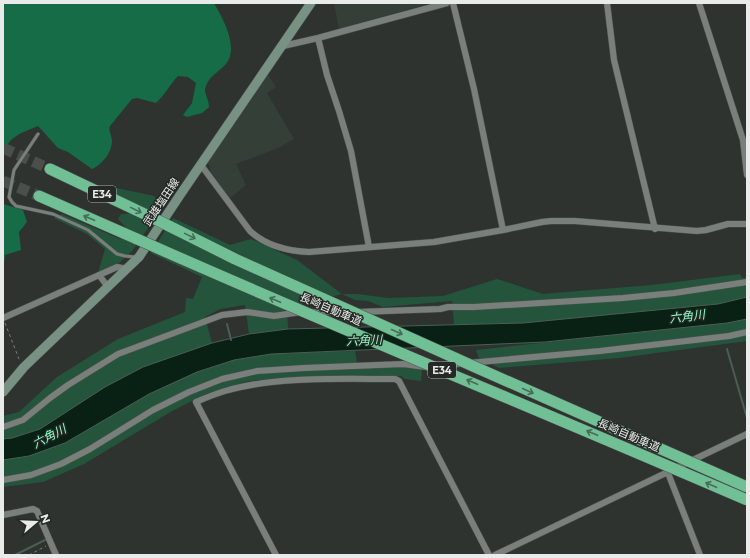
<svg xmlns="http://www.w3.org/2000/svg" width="750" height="558" viewBox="0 0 750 558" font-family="Montserrat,'Noto Sans JP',sans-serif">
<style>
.built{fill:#343f38}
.green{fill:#24553c}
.forest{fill:#156c46}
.water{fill:#082114;stroke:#4b5e54}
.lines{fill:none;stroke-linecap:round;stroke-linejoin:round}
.stream{stroke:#4b5e54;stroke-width:2}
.motorway-tunnel{stroke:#4a4f4c;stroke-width:11;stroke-dasharray:11 5.5;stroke-linecap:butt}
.service-casing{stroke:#4d514e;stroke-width:4}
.minor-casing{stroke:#4d514e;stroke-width:7}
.secondary-casing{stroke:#4d514e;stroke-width:10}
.motorway-casing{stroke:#4d514e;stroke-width:12}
.path{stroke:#787c7a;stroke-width:1;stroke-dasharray:3 3;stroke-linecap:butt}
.service{stroke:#797f7b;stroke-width:3}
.minor{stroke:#797f7b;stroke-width:6}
.secondary{stroke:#779283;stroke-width:9}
.motorway{stroke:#71bf95;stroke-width:11}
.motorway-bridge-casing{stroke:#4d514e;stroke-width:12;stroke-linecap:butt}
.motorway-bridge{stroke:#71bf95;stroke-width:11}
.oneway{stroke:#476c58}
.labels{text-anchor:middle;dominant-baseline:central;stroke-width:3;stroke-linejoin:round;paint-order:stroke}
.shield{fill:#242926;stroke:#adb1ae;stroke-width:1}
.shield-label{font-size:10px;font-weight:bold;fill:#e8ebe9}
.street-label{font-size:11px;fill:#e8ebe9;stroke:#242926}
.water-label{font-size:12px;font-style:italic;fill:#90fec3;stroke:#242926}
</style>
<rect width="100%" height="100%" fill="#2e3330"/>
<path class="built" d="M334 3H431L339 29Z
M268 75 276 87 267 93 294 139 278 148 236 164 246 185 229 199 211 172 208 162Z"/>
<path class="green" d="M112 187 154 196 160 202V211L132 251 119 263 98 273 105 249 87 234 54 218 62 214 120 239 127 236 128 230 118 219 121 214 140 213 142 207 109 191Z
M173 218 230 245 251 239 297 260 342 294H357L388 298 443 296 497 279 543 294 652 285 740 274 742 278 747 277V297L718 304 523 323 454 325 452 301 383 307 368 301 355 300 342 294 287 307 288 329 249 334 245 305 220 309 205 317 212 343 143 367 105 387 40 429 12 438 3 439V416L19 412 57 377 118 339 185 312 186 298 193 299 202 277 151 253Z
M747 319V341L619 358 499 368 479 358 476 350 727 323Z
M355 351 358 369 402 366 422 370 421 381 405 379 401 376 302 377 249 381 208 393 172 411 84 464 43 482 3 487V483L5 482 3 473V460L29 456 65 443 149 394 197 372 234 360 271 354Z"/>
<path class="forest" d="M3 3H214C223 19 241 50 224 66 216 74 208 77 205 89 205 95 209 101 209 107L202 113 187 117 183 115 192 103 196 83 188 77 178 76C170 84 165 95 156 103L137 98 132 99 110 126C108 132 112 135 112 141 112 152 102 165 92 169L68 152 58 148 38 126C22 133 11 135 3 152Z
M3 204 23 210 27 222 19 232 21 250 5 255 4 264 3 265Z"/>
<path class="water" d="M747 297V319L727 323 545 342 271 354 234 360 197 372 149 394 65 443 29 456 3 460V439L12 438 40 429 105 387 143 367 212 343 249 334 288 329 523 323 718 304Z"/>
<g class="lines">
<path class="stream" d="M227 324 231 340
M727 349 747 418
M15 555 45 540"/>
<path class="motorway-tunnel" d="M3 148 50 169
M3 181 39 196"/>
<defs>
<path id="service" d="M38 134 14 170 9 197 12 202 16 206 53 214 88 230 117 254 125 256 135 257"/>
<path id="minor" d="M453 3 474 89 503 230
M607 3 614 60 655 229
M699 3 743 140 747 175
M318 38 327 75 339 111 351 151 369 247
M283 46 318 38 447 3
M201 165 250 231C265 245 288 251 309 252L434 242 503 230 542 222 551 221H575L697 231 706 230 728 224H747
M99 275 108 287
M312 312H347
M358 312 440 309 448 307H474L623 298 674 293 747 282
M3 318 117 267 127 269
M435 366 600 351 729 336 747 332
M3 427 23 420 50 398 68 385 118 354 222 315 247 312 274 316 301 312
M668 473 700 555
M3 480 31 475 61 464 90 449 153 410 189 392 222 379 257 371 304 368 403 364 426 367
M3 515 33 509 37 511 56 555
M276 555 196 402C205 398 215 394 225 391 275 376 342 379 395 379L399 381 489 555
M495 555 747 434"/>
<path id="secondary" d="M3 392 24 367 139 257 180 195 311 3"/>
<path id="motorway" d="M50 169 155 219
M39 196 137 239"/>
</defs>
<use href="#service" class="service-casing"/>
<use href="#minor" class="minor-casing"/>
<use href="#secondary" class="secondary-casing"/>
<use href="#motorway" class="motorway-casing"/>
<path class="path" d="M5 323 19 359
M29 555 46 546"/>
<use href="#service" class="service"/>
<use href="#minor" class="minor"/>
<use href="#secondary" class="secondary"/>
<use href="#motorway" class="motorway"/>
<defs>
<path id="motorway-bridge" d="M155 219 235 259 475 367 747 487
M137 239C339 329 544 412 747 500"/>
</defs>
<use href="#motorway-bridge" class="motorway-bridge-casing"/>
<use href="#motorway-bridge" class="motorway-bridge"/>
</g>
<defs><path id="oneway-shaft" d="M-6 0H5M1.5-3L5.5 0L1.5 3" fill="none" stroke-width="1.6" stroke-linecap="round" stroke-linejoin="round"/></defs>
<g class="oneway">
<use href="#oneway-shaft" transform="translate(136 210) rotate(26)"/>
<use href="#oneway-shaft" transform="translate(89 218) rotate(-157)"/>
<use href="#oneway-shaft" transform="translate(190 236) rotate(26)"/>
<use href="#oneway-shaft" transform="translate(275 300) rotate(-157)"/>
<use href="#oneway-shaft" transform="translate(397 332) rotate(24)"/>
<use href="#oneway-shaft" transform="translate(472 382) rotate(-157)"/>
<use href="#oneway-shaft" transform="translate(528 391) rotate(24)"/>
<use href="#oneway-shaft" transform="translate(592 433) rotate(-157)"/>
<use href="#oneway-shaft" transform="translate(711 485) rotate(-157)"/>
</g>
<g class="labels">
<g class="shield">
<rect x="88" y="186" width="28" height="16" rx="3"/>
<rect x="428" y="362" width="28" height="16" rx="3"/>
</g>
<g class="shield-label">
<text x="102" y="194">E34</text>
<text x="442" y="370">E34</text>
</g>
<g class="street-label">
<text transform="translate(161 202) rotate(-56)">武雄塩田線</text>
<text transform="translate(331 309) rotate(23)">長崎自動車道</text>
<text transform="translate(629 435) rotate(23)">長崎自動車道</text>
</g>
<g class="water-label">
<text transform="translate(687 316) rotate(-7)">六角川</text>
<text transform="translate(364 340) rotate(-2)">六角川</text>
<text transform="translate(49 436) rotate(-28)">六角川</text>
</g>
</g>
<rect width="750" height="558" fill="none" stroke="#e8ebe9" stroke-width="8"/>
<g transform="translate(36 522) rotate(71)" stroke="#242926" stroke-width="3" paint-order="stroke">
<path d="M0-3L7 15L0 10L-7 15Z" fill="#e8ebe9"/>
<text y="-6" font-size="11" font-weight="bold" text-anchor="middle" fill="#e8ebe9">N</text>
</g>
</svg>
